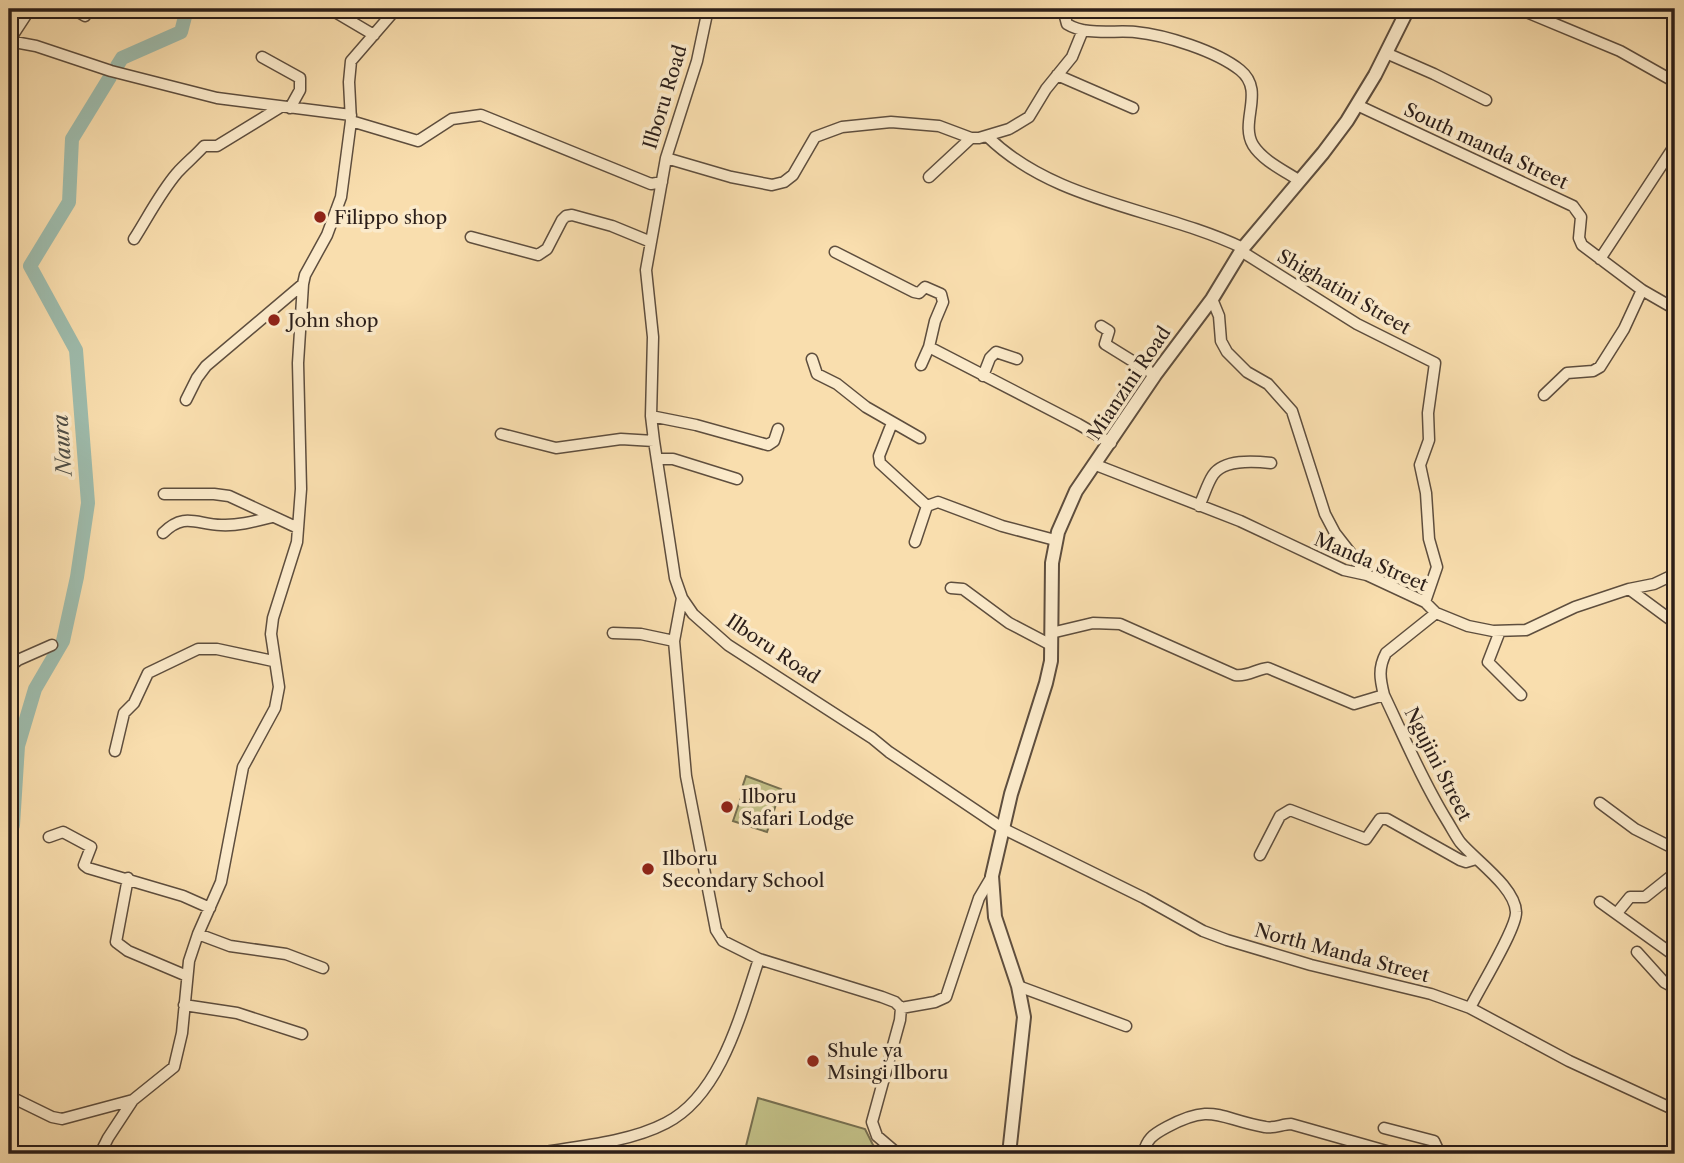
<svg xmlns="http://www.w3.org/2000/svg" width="1684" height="1163" viewBox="0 0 1684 1163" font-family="'Libre Caslon Text',serif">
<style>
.green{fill:#c2c087;stroke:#766f50;stroke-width:2}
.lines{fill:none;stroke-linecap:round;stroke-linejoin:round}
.river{stroke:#9ebcad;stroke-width:14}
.minor-casing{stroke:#5e4e3e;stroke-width:13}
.tertiary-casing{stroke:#5e4e3e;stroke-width:16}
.minor{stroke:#fbeaca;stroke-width:10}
.tertiary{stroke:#fbeaca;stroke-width:12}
.poi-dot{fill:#8f2418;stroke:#fbeaca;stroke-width:2.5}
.labels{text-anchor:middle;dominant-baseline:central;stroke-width:7;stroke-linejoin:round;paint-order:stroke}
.street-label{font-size:19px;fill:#2b1e19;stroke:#fbeaca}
.poi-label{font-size:19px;fill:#2b1e19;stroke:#fbeaca;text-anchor:start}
.water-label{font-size:21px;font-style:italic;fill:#4e4d45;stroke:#fbeaca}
</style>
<rect width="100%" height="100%" fill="#f9deae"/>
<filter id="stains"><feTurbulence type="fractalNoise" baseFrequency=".00286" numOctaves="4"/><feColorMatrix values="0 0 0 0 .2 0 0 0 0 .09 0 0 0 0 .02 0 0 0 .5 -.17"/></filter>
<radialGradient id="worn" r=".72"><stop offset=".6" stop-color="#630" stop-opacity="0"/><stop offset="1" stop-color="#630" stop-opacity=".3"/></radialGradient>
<path class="green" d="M746 776 781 789 767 832 733 821 744 789 742 788Z
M758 1098 865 1129 873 1145 883 1154H744Z"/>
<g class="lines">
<path class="river" d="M117 66 122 58 181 32 187 9
M9 830 13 825 18 746 35 689 63 641 77 577 88 503 76 350 30 266 69 202 72 139 110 77"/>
<defs>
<path id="minor" d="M73 9 85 16
M330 9 374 35
M708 9 697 61 666 158 646 270 653 337 651 416 654 441 675 578 682 598 693 614 728 645 872 738 889 752 1002 828 1144 898 1203 931 1227 940 1311 965 1431 994 1470 1008 1569 1061 1675 1110
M1063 9 1067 24C1086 36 1114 30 1135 32 1166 35 1216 51 1240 70 1266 91 1239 121 1253 145 1263 161 1285 171 1300 181
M1519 9 1620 51 1675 82
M346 18 351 9
M9 41 36 46 111 71 217 98 351 115
M9 41 30 9
M1386 53 1434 74 1486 100
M262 57 300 78V90L290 108
M1057 75 1133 108
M1357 105 1573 206 1581 217 1579 238 1582 245 1642 290 1675 309
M351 121 418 141 452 119 481 115 651 184 662 182
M987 136C1055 203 1159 208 1243 248
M666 158 731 177 772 185 784 182 793 175 815 137 842 127 891 122 939 126 971 138H979L1009 129 1029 117 1046 89 1072 57 1083 30
M929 177 971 138
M471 237 538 255 547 249 562 220 566 216 572 215 612 226 651 242
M134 239C148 217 160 193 177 173 185 164 195 156 204 146H217L279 108
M1241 251 1357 324 1435 363 1428 413 1429 440 1420 465 1426 493 1429 539 1437 567 1425 602
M835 252 914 292 919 293 925 287 941 294 943 302 935 321 929 347 921 365
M1600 259 1675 145
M1212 299 1219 316 1221 341 1227 352 1247 372 1268 384 1292 411 1325 514 1335 533 1367 574
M1101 326 1109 331 1105 344 1155 375
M929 347 1078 424 1111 443
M812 359 817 374 837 384 866 407 920 438
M983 376 990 358 996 352 1017 359
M1544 395 1567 373 1593 371 1600 367 1624 329 1642 290
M186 400 197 378 206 366 303 284
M651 416 696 425 768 445 774 441 778 429
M892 423 879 456 880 463 927 506
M501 434 556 448 621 439 654 441
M657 459H673L737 479
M1096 465 1240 521 1344 570 1367 575 1425 602 1436 613 1468 626 1493 631 1526 630 1575 607 1629 589 1654 584 1675 574
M164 494H214L229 496 298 528
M1199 506C1204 496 1207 484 1213 475 1224 459 1253 461 1271 463
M163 533C184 512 196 524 221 525 238 526 256 521 272 517
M915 542 927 506 938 502 1002 526 1055 540
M9 568V572
M951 588 963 589 1009 623 1051 645
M1629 589 1675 623
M682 598 674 641 686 776 716 930 723 941 759 959 882 997 895 1002 901 1008 900 1020 872 1122 877 1136 898 1154
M1436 613 1386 653C1378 668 1380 679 1384 695 1404 737 1422 780 1446 819 1451 827 1455 835 1460 842 1475 860 1515 887 1516 912 1517 928 1479 989 1470 1008
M1500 631 1488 662 1521 695
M613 633 641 634 674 641
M1051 633 1093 623 1120 624 1235 675C1248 677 1256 669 1268 668L1354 704 1384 695
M9 667 18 660 52 645
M115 751 124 713 134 703 148 673 198 649H217L273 661
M1600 803 1635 829 1675 849
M49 837 63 832 91 847 84 865 88 868 183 896 210 908
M1260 855 1280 816 1290 810 1366 839 1380 819H1387L1460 860 1466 862 1476 859
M128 878 116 942 128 951 187 976
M1600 902 1675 956
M1617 913 1630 897H1645L1675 873
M198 934 230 946 286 954 323 968
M1637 952 1664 982 1675 988
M1018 986 1126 1026
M184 1005 237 1013 302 1034
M901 1008 935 1002 946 997 979 898 992 876
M9 1096 52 1117 62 1119 133 1100
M1384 1128 1434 1141 1440 1154
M100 1154 108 1138 133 1100 174 1067 182 1033 189 961 198 934 221 882 243 767 275 708 279 687 271 634 273 618 297 542 301 489 298 363 303 284 305 275 327 235 341 197 351 121 349 82 351 61 396 9
M531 1154C573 1147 628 1143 666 1123 721 1095 741 1013 759 959
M1143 1154C1147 1139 1152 1135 1167 1127 1213 1102 1219 1119 1265 1127 1275 1129 1282 1124 1291 1124L1397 1154"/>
<path id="tertiary" d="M1009 1154 1024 1017 1018 986 995 917 992 876 1011 794 1046 683 1051 661 1052 563 1058 532 1076 491 1155 375 1212 299 1243 248 1323 153 1347 121 1375 75 1408 9"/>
</defs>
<use href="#minor" class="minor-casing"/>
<use href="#tertiary" class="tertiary-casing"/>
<use href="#minor" class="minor"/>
<use href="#tertiary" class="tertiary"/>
</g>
<g class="poi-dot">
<circle cx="320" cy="217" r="7"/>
<circle cx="274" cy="320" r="7"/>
<circle cx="727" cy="807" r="7"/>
<circle cx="648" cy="869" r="7"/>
<circle cx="813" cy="1061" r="7"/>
</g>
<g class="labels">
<g class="street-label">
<text transform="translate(665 97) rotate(-73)">Ilboru Road</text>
<text transform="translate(1486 146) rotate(25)">South manda Street</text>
<text transform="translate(1344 292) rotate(30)">Shighatini Street</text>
<text transform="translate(1129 383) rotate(-56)">Mianzini Road</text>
<text transform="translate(1371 562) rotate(23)">Manda Street</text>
<text transform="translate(773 649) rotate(34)">Ilboru Road</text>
<text transform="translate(1438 764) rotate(63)">Ngujini Street</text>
<text transform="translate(1342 953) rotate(15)">North Manda Street</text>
</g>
<g class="poi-label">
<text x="334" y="217">Filippo shop</text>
<text x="288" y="320">John shop</text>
<text x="741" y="796">Ilboru<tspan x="741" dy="22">Safari Lodge</tspan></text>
<text x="662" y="858">Ilboru<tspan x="662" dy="22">Secondary School</tspan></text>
<text x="827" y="1050">Shule ya<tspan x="827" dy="22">Msingi Ilboru</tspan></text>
</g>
<g class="water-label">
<text transform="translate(62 445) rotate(-94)">Naura</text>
</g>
</g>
<rect width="1684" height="1163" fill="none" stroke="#f9deae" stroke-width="35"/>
<rect x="10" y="10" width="1663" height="1142" fill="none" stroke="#2b1e19" stroke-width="3.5"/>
<rect x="18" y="18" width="1649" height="1128" fill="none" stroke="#2b1e19" stroke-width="2"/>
<rect width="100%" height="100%" filter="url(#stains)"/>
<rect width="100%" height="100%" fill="url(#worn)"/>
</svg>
